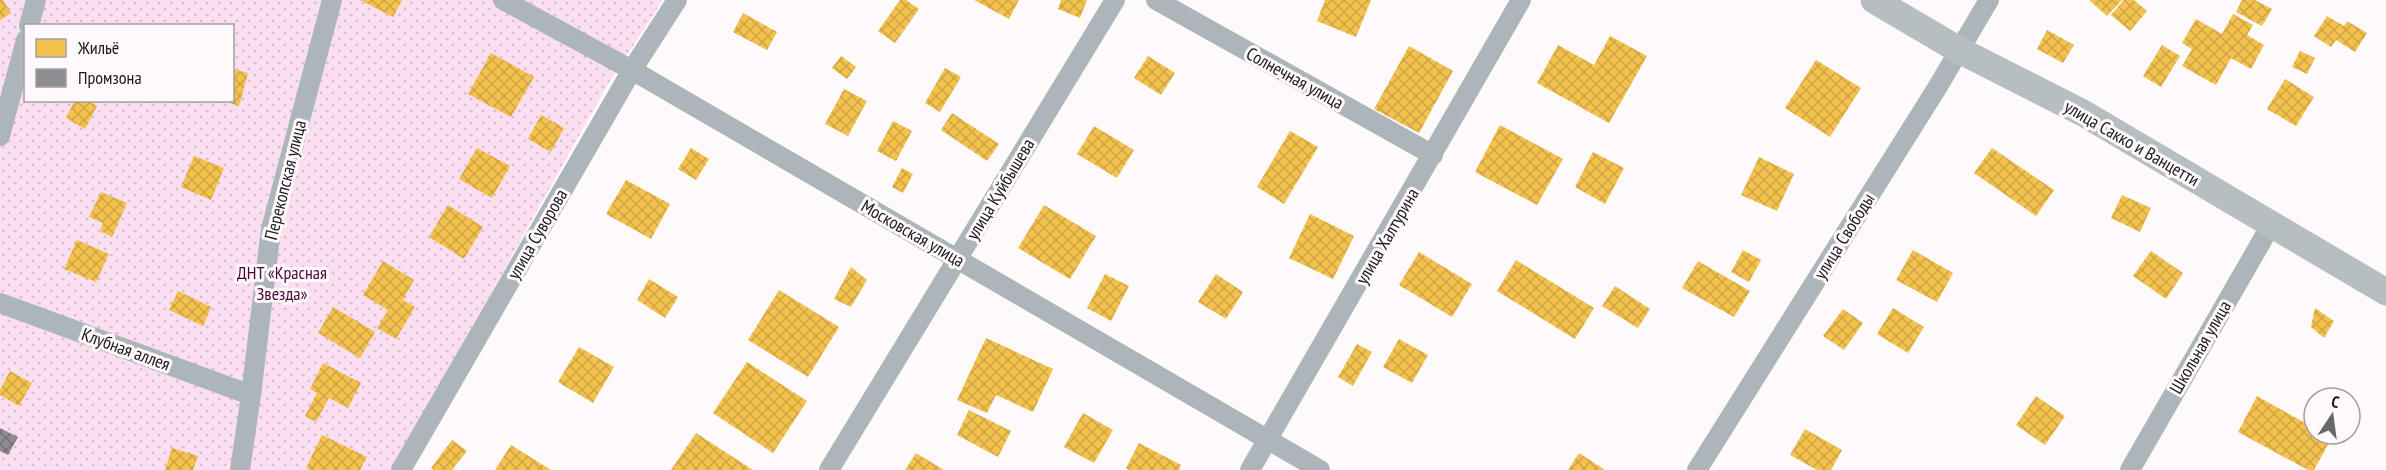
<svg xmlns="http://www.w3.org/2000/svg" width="2386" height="470" viewBox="0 0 2386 470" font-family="'PT Sans Narrow',sans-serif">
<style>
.garden{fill:url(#garden-dots);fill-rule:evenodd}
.homes{fill:url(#homes-cross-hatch)}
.industry{fill:url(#industry-cross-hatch)}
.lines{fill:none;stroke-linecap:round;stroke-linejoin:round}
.minor{stroke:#acb6ba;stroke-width:20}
.secondary{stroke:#b7bec2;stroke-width:27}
.labels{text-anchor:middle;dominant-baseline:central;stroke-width:6;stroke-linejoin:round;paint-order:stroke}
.street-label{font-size:18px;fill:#1b181a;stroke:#fff9fc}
.park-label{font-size:18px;fill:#4c063c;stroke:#fff9fc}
</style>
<defs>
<pattern id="garden-dots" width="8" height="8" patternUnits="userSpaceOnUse" patternTransform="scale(1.5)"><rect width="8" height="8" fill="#fbdef0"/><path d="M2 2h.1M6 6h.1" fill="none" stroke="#d7becd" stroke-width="1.8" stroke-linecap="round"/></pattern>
<pattern id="homes-cross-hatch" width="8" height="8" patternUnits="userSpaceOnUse" patternTransform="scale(1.5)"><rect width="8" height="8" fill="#f2c14e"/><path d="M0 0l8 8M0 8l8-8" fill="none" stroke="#cfa544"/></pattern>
<pattern id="industry-cross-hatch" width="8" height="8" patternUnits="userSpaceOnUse" patternTransform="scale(1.5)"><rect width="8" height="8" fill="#8d8d92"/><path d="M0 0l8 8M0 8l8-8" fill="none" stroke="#727276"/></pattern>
</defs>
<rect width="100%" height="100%" fill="#fefafc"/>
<path class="garden" d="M0 0H663L608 84 392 470H0ZM26 26H232V100H26Z"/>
<path class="homes" d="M0 0H3L11 13 0 20Z
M360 0H402L393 17Z
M900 0H906L919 9 895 43 878 31Z
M974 0H1019L1009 19Z
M1061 0H1087L1080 18 1058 9Z
M1325 0H1371L1356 37 1317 21Z
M2089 0H2122L2107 16Z
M2124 0H2134L2147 11 2130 31 2111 15Z
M2242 0H2255L2272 9 2262 26 2236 12Z
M743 13 777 32 767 50 733 32Z
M2233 14 2253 25 2247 35 2264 45 2251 69 2231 58 2216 85 2182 66 2192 49 2182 43 2196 19 2222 34Z
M2327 16 2344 26 2347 21 2367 33 2355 52 2336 40 2331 47 2314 36Z
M2047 30 2074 45 2063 63 2037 49Z
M1610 36 1647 56 1609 123 1537 83 1558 45 1594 65Z
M2162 45 2180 56 2161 87 2143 76Z
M1409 46 1453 71 1419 133 1374 109Z
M2300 51 2315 58 2307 74 2292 67Z
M491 53 534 77 511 117 468 94Z
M841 56 856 67 847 79 832 68Z
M1148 56 1175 73 1161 95 1134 78Z
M1816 60 1861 88 1830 137 1785 108Z
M945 68 961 77 940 112 925 103Z
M232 69 248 73 239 106 223 101 232 100Z
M2285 79 2314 97 2296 126 2267 109Z
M844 89 867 101 848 136 825 124Z
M75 100H87L97 106 85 129 66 118Z
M952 113 999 144 987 161 941 130Z
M541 115 564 128 551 152 528 139Z
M893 121 912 131 896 161 877 151Z
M1500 125 1563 159 1537 205 1475 172Z
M1094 126 1134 150 1117 178 1077 154Z
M1290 131 1318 147 1284 204 1257 187Z
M477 148 510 166 492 198 459 179Z
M691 148 709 159 696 180 678 169Z
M1992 148 2054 190 2036 216 1974 173Z
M1593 152 1624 168 1605 204 1575 187Z
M194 156 224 168 211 200 181 187Z
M1759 157 1794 174 1777 211 1741 195Z
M902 168 913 174 903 193 892 187Z
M626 180 670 204 651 239 606 214Z
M101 192 127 203 112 237 100 231 103 223 89 217Z
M2122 195 2151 208 2140 232 2111 218Z
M448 205 483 227 464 259 429 237Z
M1044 205 1096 236 1070 279 1018 248Z
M1310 214 1354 236 1333 279 1289 258Z
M77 240 109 254 96 282 64 269Z
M1743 250 1761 260 1749 282 1731 272Z
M1913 250 1953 273 1937 302 1896 280Z
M2151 251 2183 273 2166 299 2133 276Z
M1419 252 1472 284 1452 317 1399 285Z
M1516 260 1594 308 1575 339 1497 291Z
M383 261 414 280 403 300 415 307 396 339 377 328 388 310 363 295Z
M1698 261 1750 291 1734 317 1682 288Z
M851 267 867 280 851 307 834 299Z
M1105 274 1129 286 1111 321 1087 308Z
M1216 274 1243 292 1226 319 1198 302Z
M649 279 678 297 665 318 637 300Z
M1615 286 1650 309 1638 328 1602 306Z
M779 290 839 327 808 377 748 340Z
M178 291 211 307 203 326 169 310Z
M333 307 375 332 360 358 318 333Z
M1893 308 1924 327 1908 353 1877 334Z
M2315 308 2334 321 2324 338 2311 327Z
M1843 309 1863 323 1844 350 1823 336Z
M986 338 1053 369 1033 412 996 395 987 413 957 400Z
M1399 339 1428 355 1412 383 1383 367Z
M1357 344 1372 352 1353 386 1338 377Z
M579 347 614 367 593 403 558 382Z
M747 362 807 401 773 453 713 413Z
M323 363 361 383 348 408 329 398 316 422 305 416 317 393 310 389Z
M10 371 32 383 19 406 0 395V390Z
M2036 396 2065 416 2045 445 2016 425Z
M2257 396 2314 428V434H2326L2332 437 2314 470H2308L2238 432Z
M969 410 1011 431 998 457 957 435Z
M1083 413 1113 430 1094 463 1064 447Z
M1805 429 1842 450 1831 470H1817L1790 455Z
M696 433 753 470H671Z
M322 435 367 457 360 470H311L306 468Z
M452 440 467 451 452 470H434L431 468Z
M1139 443 1181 465 1179 470H1129L1126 468Z
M511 445 551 470H495Z
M172 448 198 456 193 470H165Z
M916 453 944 470H905Z
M1579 453 1605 470H1568Z"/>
<path class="industry" d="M0 428 18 437 8 455 0 451Z"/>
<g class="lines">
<path class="minor" d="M503 0 632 70 1320 470
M1156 0 1433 155
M29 26 36 0
M0 136 26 40
M0 303 251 395
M240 470 251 395 271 229 332 0
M401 470 632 70 677 0
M829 470 1115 0
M1250 470 1521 0
M1697 470 1937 88 1989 0
M2130 470 2271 225"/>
<path class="secondary" d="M1874 0 1959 50 2083 113 2386 292"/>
</g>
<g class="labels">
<g class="street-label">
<text transform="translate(1295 78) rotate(29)">Солнечная улица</text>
<text transform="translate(2132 143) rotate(30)">улица Сакко и Ванцетти</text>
<text transform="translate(285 180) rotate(-76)">Перекопская улица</text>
<text transform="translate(1000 189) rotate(-59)">улица Куйбышева</text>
<text transform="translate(913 233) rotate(30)">Московская улица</text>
<text transform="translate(537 234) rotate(-60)">улица Суворова</text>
<text transform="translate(1387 236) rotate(-60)">улица Халтурина</text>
<text transform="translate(1844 236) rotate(-58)">улица Свободы</text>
<text transform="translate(2200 347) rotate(-60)">Школьная улица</text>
<text transform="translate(126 349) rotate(20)">Клубная аллея</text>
</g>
<g class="park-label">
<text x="282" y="272">ДНТ «Красная<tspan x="282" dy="21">Звезда»</tspan></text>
</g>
</g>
<rect x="24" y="24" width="210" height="78" fill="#fff9fc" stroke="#a49fa2" stroke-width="1.5"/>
<rect x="36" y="39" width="30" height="18" fill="#f2c14e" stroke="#a49fa2" stroke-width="1.5"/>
<text x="78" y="54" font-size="18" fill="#1b181a">Жильё</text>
<rect x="36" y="69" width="30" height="18" fill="#8d8d92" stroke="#a49fa2" stroke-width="1.5"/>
<text x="78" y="84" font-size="18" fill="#1b181a">Промзона</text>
<g transform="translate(2332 416) rotate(13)"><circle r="28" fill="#fff9fc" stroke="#a49fa2" stroke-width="1.5"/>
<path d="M0-4.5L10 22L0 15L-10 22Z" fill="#6a6769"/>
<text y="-9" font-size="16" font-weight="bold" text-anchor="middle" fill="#1b181a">С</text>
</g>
</svg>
